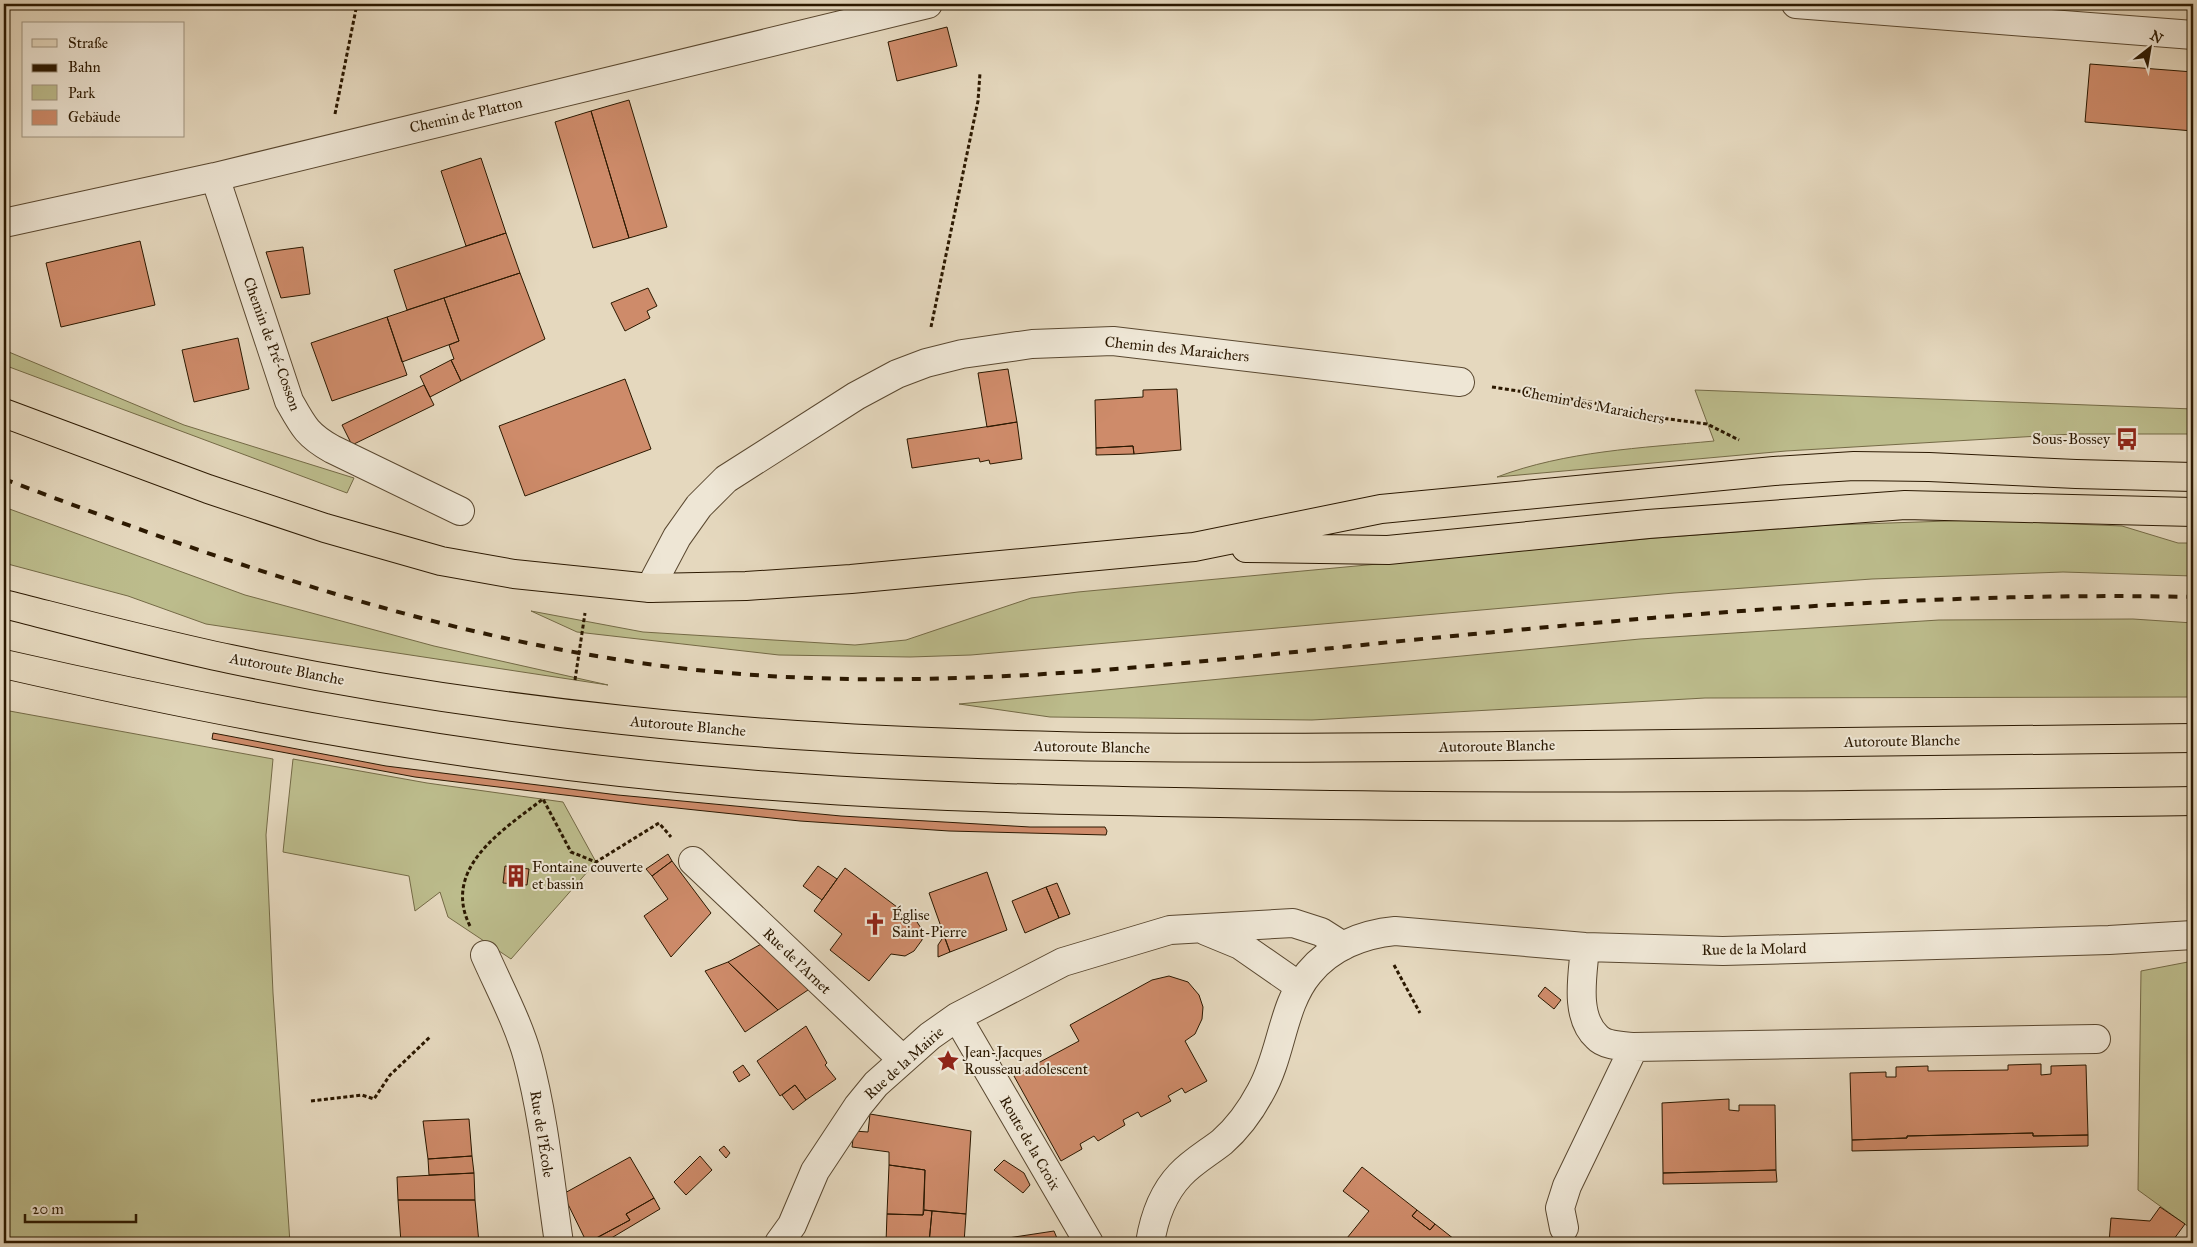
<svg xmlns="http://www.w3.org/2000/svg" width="2197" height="1247" viewBox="0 0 2197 1247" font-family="'IM FELL Great Primer',serif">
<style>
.green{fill:#bcbc8c;stroke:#746a46}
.building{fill:#ce8b6a;stroke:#2b1800}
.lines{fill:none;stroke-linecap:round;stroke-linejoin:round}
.minor-casing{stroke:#5a4830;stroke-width:30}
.major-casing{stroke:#2b1800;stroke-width:30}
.highway-casing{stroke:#2b1800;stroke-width:30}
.path{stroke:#2b1800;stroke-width:3;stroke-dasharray:4 2.5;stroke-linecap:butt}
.minor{stroke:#eee6d5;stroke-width:28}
.major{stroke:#e5d8be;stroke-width:28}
.highway{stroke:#e5d8be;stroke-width:28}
.rail{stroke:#2b1800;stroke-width:4;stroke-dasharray:9 9;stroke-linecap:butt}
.labels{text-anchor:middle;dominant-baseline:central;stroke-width:4;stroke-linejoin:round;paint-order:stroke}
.street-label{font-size:15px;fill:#2b1800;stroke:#eee6d5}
.poi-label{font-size:15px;fill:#2b1800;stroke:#eee6d5;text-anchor:start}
</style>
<rect width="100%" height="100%" fill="#e5d8be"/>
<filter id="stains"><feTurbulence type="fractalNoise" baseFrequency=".004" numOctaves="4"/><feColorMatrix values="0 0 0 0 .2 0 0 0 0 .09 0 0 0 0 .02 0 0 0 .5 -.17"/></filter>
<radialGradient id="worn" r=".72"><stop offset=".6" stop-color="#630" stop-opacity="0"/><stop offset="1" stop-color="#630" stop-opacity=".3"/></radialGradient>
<path class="green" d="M4 350 184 425 354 478 347 493 4 365Z
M1695 390 2193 409V434H2073L1786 451 1497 477C1566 451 1641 448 1714 441Z
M4 507 245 595 434 646 608 685 206 624 128 596 4 563Z
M1978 520 2122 526 2178 543H2193V576L2063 572 1872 579 1674 593 971 655 910 657 779 655 577 632 531 611 643 632 855 645 906 640 1031 598 1078 592 1656 538 1830 525Z
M2133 619 2193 623V697L1705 698 1312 720 1050 717 959 704 1640 639 1939 620Z
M4 710 273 759 266 835 273 993 290 1243H4V719H6Z
M293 759 427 783 563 802 596 862 511 959 448 917 440 892 415 911 409 876 283 852Z
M2193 961V1230L2138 1190 2141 971Z"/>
<path class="building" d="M947 27 957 66 897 81 888 42Z
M2090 64 2193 72V131L2085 122Z
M629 100 667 227 629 238 591 111Z
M591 111 629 238 593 248 555 122Z
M481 158 506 233 466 246 441 171Z
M506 233 520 273 407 310 394 270Z
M140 241 155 305 61 327 46 263Z
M303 247 310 294 281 298 266 252Z
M520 273 545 339 461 381 451 360 454 359 449 345 459 341 444 298Z
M648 288 657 306 647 311 650 318 625 331 611 303Z
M444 298 459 341 402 362 387 317Z
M387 317 407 375 332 401 311 343Z
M238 338 249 389 194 402 182 350Z
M451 360 461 381 430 397 420 376Z
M1008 369 1017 422 987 427 978 373Z
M625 379 651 449 525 496 499 426Z
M424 385 434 405 352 445 342 425Z
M1177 389 1181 450 1134 454 1133 446 1096 448 1095 400 1143 397V390Z
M1017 422 1022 459 990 464 989 460 980 462 979 458 912 468 907 439Z
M1133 446 1134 454 1096 455V448Z
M213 733 386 766 618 795 841 816 1030 827H1105L1107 831 1106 835 949 831 800 821 648 805 415 777 212 739Z
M668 854 672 861 652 876 646 869Z
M672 861 711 913 671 957 644 916 668 899 652 876Z
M505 866 529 869 527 885 503 883Z
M818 866 837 879 822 900 803 886Z
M845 868 901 910 899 913 915 919 923 931 922 940 914 951 905 956 891 954 869 981 830 950 842 934 814 911Z
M987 872 1007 930 950 952 929 893Z
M1057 883 1070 914 1059 918 1046 887Z
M1046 887 1059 918 1025 933 1012 901Z
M944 936 950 952 938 957V945Z
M765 942 808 990 778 1010 728 962Z
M728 962 778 1010 745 1032 705 971Z
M1169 976 1188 982 1199 995 1203 1007 1202 1019 1195 1034 1185 1041 1207 1081 1185 1093 1182 1088 1168 1096 1171 1101 1141 1117 1138 1112 1123 1120 1125 1125 1098 1141 1094 1136 1080 1144 1082 1149 1061 1161 1014 1076 1079 1041 1070 1025 1152 980Z
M1545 987 1561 1000 1554 1009 1538 996Z
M806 1026 827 1063 825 1065 836 1079 806 1100 795 1085 780 1096 757 1061Z
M2041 1064V1075L2051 1074V1066L2086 1065 2088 1135 2033 1136V1133L1907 1136V1138L1852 1140 1850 1073 1886 1072V1077H1896V1067L1928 1066V1071L2008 1070V1065Z
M743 1065 750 1075 739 1082 733 1072Z
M795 1085 806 1100 793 1110 782 1095Z
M1729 1099V1110L1739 1111V1105H1775L1776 1170 1663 1173 1662 1103Z
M870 1114 971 1131 966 1214 924 1210 925 1170 889 1165V1152L852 1147 854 1131 868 1132Z
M469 1119 472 1156 428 1159 423 1121Z
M2033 1133V1136L2088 1135V1146L1852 1151V1140L1907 1138V1136Z
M724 1146 730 1153 726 1158 719 1150Z
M472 1156 474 1173 429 1175 428 1159Z
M700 1156 712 1170 686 1195 674 1182Z
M630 1157 654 1198 626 1214 630 1220 587 1243 563 1194Z
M1004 1160 1024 1173 1030 1185 1023 1193 994 1170Z
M889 1165 925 1170 923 1215 887 1214Z
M1362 1167 1417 1210 1412 1216 1430 1230 1435 1224 1459 1243H1354L1347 1238 1369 1211 1343 1191Z
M1776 1170 1777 1182 1663 1184V1173Z
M474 1173 475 1200H398L397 1177Z
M654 1198 660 1209 603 1243H587L630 1220 626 1214Z
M398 1200H475L479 1243H401Z
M2160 1207 2185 1224 2171 1243H2109L2111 1218 2150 1221Z
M924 1210 932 1211 929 1243H886L887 1214 923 1215Z
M1417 1210 1435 1224 1430 1230 1412 1216Z
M932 1211 966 1214 964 1243H929Z
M1054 1231 1059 1243H975Z"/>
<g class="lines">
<defs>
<path id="minor" d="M1796 4 2193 35
M215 177 289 401C303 426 307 435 332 449L460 511
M4 223 215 177 928 4
M650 588 677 537 699 506 726 479 856 396 897 374 926 363 962 354 1032 344 1113 341 1460 382
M693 861 903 1060
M1206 931 1240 945 1299 986
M1585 947C1583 974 1574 1016 1597 1037 1605 1046 1623 1046 1634 1047L2096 1039
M485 955C500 989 518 1022 528 1058 544 1118 550 1182 559 1243
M957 1017 1089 1243
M1564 1228 1560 1208 1567 1186 1634 1047
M779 1243 792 1225 815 1171 858 1106 876 1084 930 1036 957 1017 1063 962 1170 930 1293 923 1321 932 1343 946
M1150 1243C1154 1218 1162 1194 1180 1175 1192 1162 1208 1153 1222 1142 1238 1128 1251 1110 1261 1091 1282 1054 1282 1005 1309 973 1330 947 1363 934 1395 931L1585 947 1723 951 2109 940 2193 935"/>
<path id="major" d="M4 413 208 489 325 528 441 561 514 574 650 588 746 586 851 579 1194 547 1381 509 1774 471 1854 466 1929 467 2076 474 2193 477
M1246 548 1388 550 1648 524 1905 505 2193 512"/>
<path id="highway" d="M4 604C79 623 154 643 230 659 359 686 491 706 623 720 917 752 1212 749 1507 746 1736 743 1965 741 2193 738
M4 664C245 719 488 763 734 783 896 797 1058 800 1220 803 1545 810 1869 805 2193 801"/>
</defs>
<use href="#minor" class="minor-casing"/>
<use href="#major" class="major-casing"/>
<use href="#highway" class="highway-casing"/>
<path class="path" d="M335 114 357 4
M931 327 978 101 980 73
M1492 387 1591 402 1645 416 1707 424 1739 440
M575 680 585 613
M470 926C441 868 503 830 543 799L571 852 596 862 659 823 671 837
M1394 965 1420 1013
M311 1101 362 1095 374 1099 390 1075 430 1037"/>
<use href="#minor" class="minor"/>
<use href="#major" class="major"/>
<use href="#highway" class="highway"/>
<path class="rail" d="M4 479C223 562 445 640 679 668 916 696 1156 666 1391 642 1658 616 1925 591 2193 597"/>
</g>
<defs>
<symbol id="bus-bare" viewBox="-9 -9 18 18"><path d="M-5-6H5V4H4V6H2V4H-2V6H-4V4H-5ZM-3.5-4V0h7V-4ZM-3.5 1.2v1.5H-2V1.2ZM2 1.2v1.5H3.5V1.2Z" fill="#8f2418" stroke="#eee6d5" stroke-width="2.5" paint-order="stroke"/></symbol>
<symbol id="building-bare" viewBox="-9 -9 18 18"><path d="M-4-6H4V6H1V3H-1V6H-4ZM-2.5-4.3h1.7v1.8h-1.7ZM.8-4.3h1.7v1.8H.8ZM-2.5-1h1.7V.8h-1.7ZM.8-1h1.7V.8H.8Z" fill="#8f2418" stroke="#eee6d5" stroke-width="2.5" paint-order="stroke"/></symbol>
<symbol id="church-bare" viewBox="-9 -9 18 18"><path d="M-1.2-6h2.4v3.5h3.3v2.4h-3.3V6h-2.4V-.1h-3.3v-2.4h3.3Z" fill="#8f2418" stroke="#eee6d5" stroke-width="2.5" paint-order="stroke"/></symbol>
<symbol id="sight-bare" viewBox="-9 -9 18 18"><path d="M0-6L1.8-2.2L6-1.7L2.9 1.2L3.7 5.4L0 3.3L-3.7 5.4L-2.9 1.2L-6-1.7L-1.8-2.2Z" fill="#8f2418" stroke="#eee6d5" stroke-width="2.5" paint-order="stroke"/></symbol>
</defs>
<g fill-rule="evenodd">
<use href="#bus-bare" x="2111" y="423" width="32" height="32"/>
<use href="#building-bare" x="500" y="860" width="32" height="32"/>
<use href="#church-bare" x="859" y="908" width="32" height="32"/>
<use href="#sight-bare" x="932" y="1045" width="32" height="32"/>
</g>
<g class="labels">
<g class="street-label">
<text transform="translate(466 115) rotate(-13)">Chemin de Platton</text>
<text transform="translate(272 344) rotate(70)">Chemin de Pré-Cosson</text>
<text transform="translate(1177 349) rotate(6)">Chemin des Maraichers</text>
<text transform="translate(1593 405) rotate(11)">Chemin des Maraichers</text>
<text transform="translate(287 669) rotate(11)">Autoroute Blanche</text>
<text transform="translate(688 726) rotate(5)">Autoroute Blanche</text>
<text transform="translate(1902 741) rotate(-1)">Autoroute Blanche</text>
<text transform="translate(1497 746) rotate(-1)">Autoroute Blanche</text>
<text transform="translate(1092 747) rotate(1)">Autoroute Blanche</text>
<text transform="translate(1754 949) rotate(-1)">Rue de la Molard</text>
<text transform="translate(797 961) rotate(44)">Rue de l'Arnet</text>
<text transform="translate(904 1063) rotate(-42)">Rue de la Mairie</text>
<text transform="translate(542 1134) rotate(81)">Rue de l'École</text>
<text transform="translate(1030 1143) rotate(60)">Route de la Croix</text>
</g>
<g class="poi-label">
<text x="2110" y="439" text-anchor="end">Sous-Bossey</text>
<text x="532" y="867">Fontaine couverte<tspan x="532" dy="17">et bassin</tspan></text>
<text x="892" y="915">Église<tspan x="892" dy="17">Saint-Pierre</tspan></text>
<text x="964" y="1052">Jean-Jacques<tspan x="964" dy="17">Rousseau adolescent</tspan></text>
</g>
</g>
<rect width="2197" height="1247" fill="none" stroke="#e5d8be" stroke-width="20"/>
<rect x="5" y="5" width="2187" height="1237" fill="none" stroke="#2b1800" stroke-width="2.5"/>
<rect x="10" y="10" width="2177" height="1227" fill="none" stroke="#2b1800"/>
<rect x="22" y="22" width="162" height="115" fill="#eee6d5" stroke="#a09480"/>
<rect x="32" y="39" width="25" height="8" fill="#e5d8be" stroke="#a09480"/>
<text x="68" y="48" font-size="15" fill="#2b1800">Straße</text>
<rect x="32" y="64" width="25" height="8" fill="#2b1800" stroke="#a09480"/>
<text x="68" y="72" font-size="15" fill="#2b1800">Bahn</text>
<rect x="32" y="85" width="25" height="15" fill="#bcbc8c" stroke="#a09480"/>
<text x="68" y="98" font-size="15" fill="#2b1800">Park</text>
<rect x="32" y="110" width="25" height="15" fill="#ce8b6a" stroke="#a09480"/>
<text x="68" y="122" font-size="15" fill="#2b1800">Gebäude</text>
<g transform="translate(2150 48) rotate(31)" stroke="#eee6d5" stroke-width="4" paint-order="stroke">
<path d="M0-4L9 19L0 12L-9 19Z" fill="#2b1800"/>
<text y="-8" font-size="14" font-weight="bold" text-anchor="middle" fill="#2b1800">N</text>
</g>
<path d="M25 1214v8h111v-8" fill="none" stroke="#2b1800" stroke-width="2.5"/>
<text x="32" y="1214" font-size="15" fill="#2b1800" stroke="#eee6d5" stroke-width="4" paint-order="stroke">20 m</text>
<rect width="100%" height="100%" filter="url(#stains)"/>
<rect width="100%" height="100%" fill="url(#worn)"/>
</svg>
